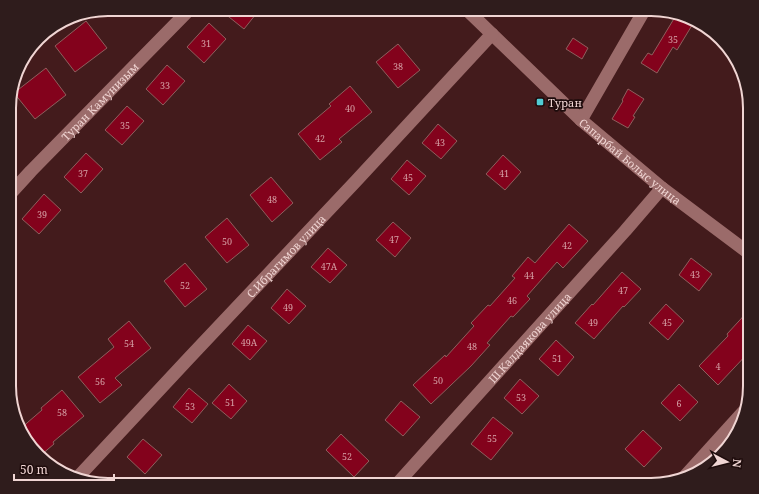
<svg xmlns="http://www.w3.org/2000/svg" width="759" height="494" viewBox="0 0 759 494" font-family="'Noto Serif',serif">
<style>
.building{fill:#83021c;stroke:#8e5f5d}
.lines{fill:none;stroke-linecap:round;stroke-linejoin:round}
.street{stroke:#9b6b6a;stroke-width:13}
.poi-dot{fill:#51ccd4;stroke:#1e0c0c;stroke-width:1.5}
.labels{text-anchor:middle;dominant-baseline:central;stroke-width:3.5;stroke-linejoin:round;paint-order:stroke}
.number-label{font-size:9px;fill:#d5a0a5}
.street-label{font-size:11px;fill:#f0d5d3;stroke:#1e0c0c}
.poi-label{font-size:11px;fill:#f0d5d3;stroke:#1e0c0c;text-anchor:start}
.rim{fill:none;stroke:#f0d5d3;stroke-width:2}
</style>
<rect width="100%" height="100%" fill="#431b1c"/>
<path class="building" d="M219 9H260L244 29Z
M675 17 694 22 677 50 673 47 657 73 641 63 648 53 652 55Z
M86 21 107 48 75 72 55 46Z
M209 23 226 39 204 63 187 47Z
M573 38 588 48 582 59 566 49Z
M398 44 420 70 398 88 376 62Z
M167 65 185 81 163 105 146 89Z
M46 68 66 95 35 119 14 93Z
M350 86 372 112 339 139 342 142 320 160 298 134 331 106 329 104Z
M628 89 644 99 633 116 635 117 628 128 612 119 623 101 622 100Z
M127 106 144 121 122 145 105 130Z
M438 124 457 141 441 159 422 143Z
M86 153 103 169 81 193 64 177Z
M503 155 521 172 505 190 486 174Z
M407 160 426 176 409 195 391 179Z
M271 177 293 203 272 222 250 195Z
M44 194 61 210 39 234 22 219Z
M227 218 249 245 227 263 205 237Z
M393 222 411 238 395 257 376 240Z
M569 224 588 241 563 268 557 262 527 296 530 299 513 317 511 316 487 343 490 345 471 366 431 404 413 385 445 355 446 357 474 326 471 323 488 305 490 306 515 278 512 276 528 257 535 263Z
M328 248 347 265 330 283 311 267Z
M691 258 712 274 699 291 679 275Z
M185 263 207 289 185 307 164 281Z
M622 272 641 289 624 307 623 306 594 339 575 323 592 304 593 305Z
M287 289 306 306 289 324 271 308Z
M666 304 684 321 668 340 649 323Z
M750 309V351L718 385 699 366 728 336 727 334Z
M129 321 151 348 115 378 122 385 100 403 78 377 114 347 108 339Z
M248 325 267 341 250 360 232 344Z
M556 340 574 357 558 376 539 359Z
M520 379 539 396 522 414 504 398Z
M229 384 247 401 231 419 212 403Z
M679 384 698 402 680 421 661 403Z
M189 388 208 404 192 423 173 407Z
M62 390 84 416 53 442 54 444 41 455 22 436 20 429 42 410 41 408Z
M401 401 420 417 403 436 385 420Z
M493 417 513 433 491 460 471 444Z
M643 430 662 448 644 467 625 449Z
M341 434 369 461 354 477 326 450Z
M143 439 162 455 145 474 127 457Z"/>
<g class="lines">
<g class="street">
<path id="s1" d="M466 9 581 120 662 188 750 254"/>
<path d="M581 120 645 9"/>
<path id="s2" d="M10 194 31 171 190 9"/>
<path id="s3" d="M79 476 189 358 356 181 492 34"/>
<path d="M685 476 743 412"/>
<path id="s4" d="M396 485 625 231 662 188"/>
</g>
</g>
<rect class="poi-dot" x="536" y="98" width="8" height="8" rx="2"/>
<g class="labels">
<g class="number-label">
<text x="673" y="39">35</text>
<text x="206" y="43">31</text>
<text x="398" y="66">38</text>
<text x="165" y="85">33</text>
<text x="350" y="108">40</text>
<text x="125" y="125">35</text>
<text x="320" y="138">42</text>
<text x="440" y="142">43</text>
<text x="83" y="173">37</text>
<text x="504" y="173">41</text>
<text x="408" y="177">45</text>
<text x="272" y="199">48</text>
<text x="42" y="214">39</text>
<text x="394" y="239">47</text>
<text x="227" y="241">50</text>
<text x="567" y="245">42</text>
<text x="329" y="266">47A</text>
<text x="695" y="274">43</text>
<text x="529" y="275">44</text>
<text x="185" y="285">52</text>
<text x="623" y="290">47</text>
<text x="512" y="300">46</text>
<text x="288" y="307">49</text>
<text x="593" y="322">49</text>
<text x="667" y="322">45</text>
<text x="249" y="342">49A</text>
<text x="129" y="343">54</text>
<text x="472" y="346">48</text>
<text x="557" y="358">51</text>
<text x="718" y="366">4</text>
<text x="438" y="380">50</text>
<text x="100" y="381">56</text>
<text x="521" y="397">53</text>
<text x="230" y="402">51</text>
<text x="679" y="403">6</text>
<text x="190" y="406">53</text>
<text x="62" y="412">58</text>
<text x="492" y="438">55</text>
<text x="347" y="456">52</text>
</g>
<g class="street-label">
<text stroke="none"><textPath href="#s2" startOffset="129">Туран Камунизым</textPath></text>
<text stroke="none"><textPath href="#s1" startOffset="224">Сапарбай Болыс улица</textPath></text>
<text stroke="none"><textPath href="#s3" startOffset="302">С.Ибрагимов улица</textPath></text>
<text stroke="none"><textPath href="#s4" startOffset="199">Ш.Калдаякова улица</textPath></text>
</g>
<g class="poi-label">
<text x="548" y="102">Туран</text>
</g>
</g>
<path d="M0 0H759V494H0ZM108 16H651A92 92 0 0 1 743 108V386A92 92 0 0 1 651 478H108A92 92 0 0 1 16 386V108A92 92 0 0 1 108 16Z" fill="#2f1c1c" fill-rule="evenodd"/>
<path class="rim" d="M108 16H651A92 92 0 0 1 743 108V386A92 92 0 0 1 651 478H108A92 92 0 0 1 16 386V108A92 92 0 0 1 108 16Z"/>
<g transform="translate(727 462) rotate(97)" stroke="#1e0c0c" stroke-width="3" paint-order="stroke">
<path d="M0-3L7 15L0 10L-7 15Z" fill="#f0d5d3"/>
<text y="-6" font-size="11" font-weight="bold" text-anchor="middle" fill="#f0d5d3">N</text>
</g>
<path d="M14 474v6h100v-6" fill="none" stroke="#f0d5d3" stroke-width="2"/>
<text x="20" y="474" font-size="12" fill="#f0d5d3" stroke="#1e0c0c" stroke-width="3" paint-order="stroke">50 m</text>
</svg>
